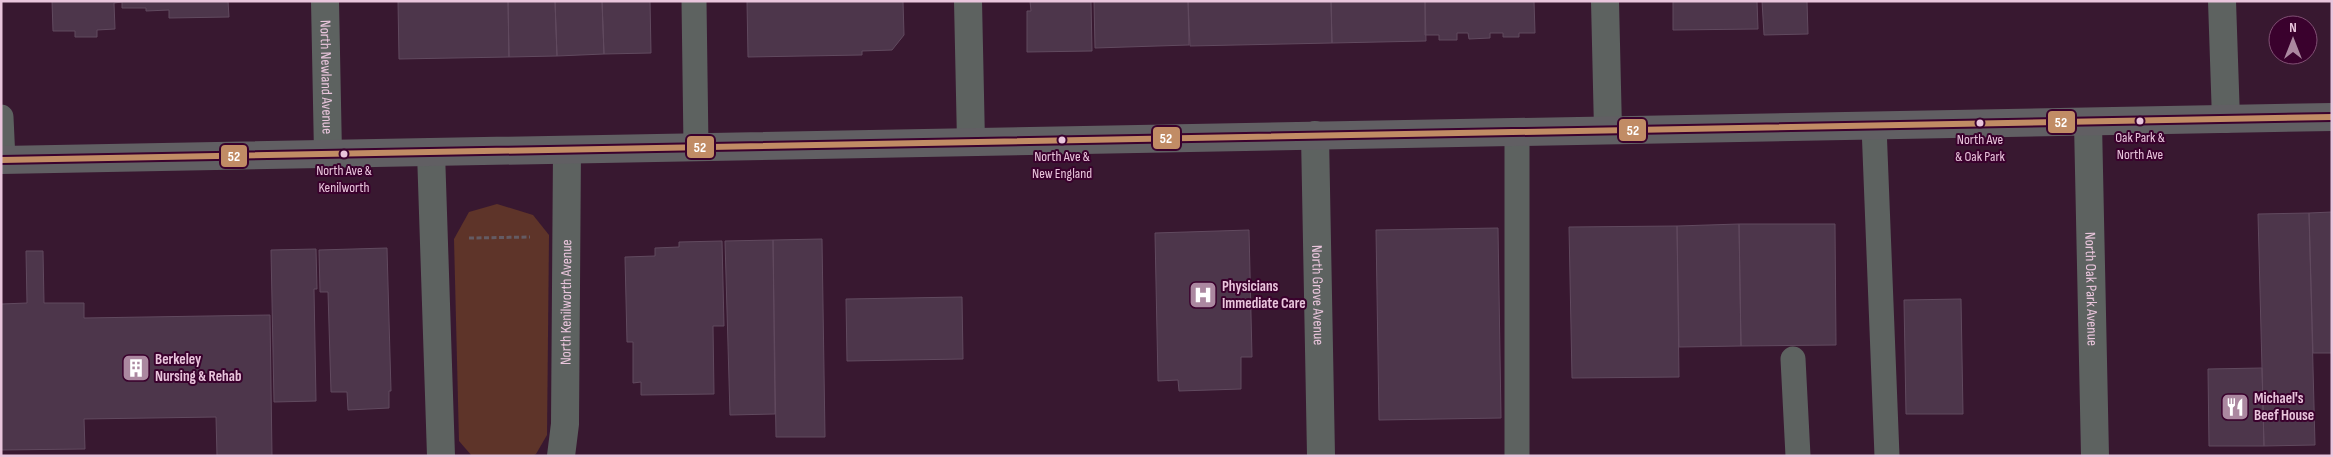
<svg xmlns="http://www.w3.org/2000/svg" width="2333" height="457" viewBox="0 0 2333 457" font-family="'Sofia Sans Condensed',sans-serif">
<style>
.green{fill:#5e3429}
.building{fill:#4d364b;stroke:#614a5f}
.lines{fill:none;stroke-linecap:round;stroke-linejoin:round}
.path{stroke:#645b63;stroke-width:3;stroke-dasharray:5 2.5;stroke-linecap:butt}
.service{stroke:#5d6260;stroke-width:25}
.minor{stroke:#5d6260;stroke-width:28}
.tertiary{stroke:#5d6260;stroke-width:28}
.primary{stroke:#615f63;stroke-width:28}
.bus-1-casing{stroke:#3a012d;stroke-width:10}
.bus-1{stroke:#c18c65;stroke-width:6}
.bus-dot{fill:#e9c5dc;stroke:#3a012d;stroke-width:2}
.labels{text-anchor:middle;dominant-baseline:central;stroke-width:4;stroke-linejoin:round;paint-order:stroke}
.bus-label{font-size:14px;fill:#e9c5dc;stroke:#3a012d}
.street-label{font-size:15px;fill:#e9c5dc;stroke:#3a012d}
.poi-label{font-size:15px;font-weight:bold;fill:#e9c5dc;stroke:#3a012d;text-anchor:start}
.line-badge{stroke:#3a012d;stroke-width:2}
.badge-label{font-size:14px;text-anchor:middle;font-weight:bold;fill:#fff}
</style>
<rect width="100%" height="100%" fill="#381830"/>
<path class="green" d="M497 204 533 215 549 235 547 435 536 454 532 456H472L459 441 454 239 469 212Z"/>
<path class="building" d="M52 1H228L229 17 169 18V10L146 11V8H122V2L114 3 115 29 97 30V37H75V31H53Z
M398 1H508L509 57 399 59Z
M508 1H555L557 56 509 57Z
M555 1H602L604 54 557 56Z
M602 1H650L651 53 604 54Z
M747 1H903L904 35 892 50 862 51V55L748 57Z
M1030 1H1091L1092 51 1027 52V11H1031Z
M1094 1H1188L1189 45 1095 48Z
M1188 1H1331L1332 43 1190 46Z
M1331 1H1425L1426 41 1332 43Z
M1425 1H1534L1535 33H1519V37H1503V33H1490V38L1469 39 1468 33H1457V40H1439V35H1425Z
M1673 1H1757L1758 29 1673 30Z
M1762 1H1807L1808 34 1764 35Z
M2332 212V353H2313L2309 213Z
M2309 213 2315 445 2264 446 2258 214Z
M1739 224 1741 346 1679 347 1677 226Z
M1739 224H1835L1836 345 1741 346Z
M1677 226 1679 377 1572 378 1569 227Z
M1498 228 1501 418 1379 420 1376 230Z
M1249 230 1252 357H1241V389L1179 391 1178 380 1158 381 1155 233Z
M822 239 825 437H776L773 240Z
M773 240 775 414 730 415 725 241Z
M722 241 724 326H713L714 394 641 395V382L633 383V342H627L625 257 655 256V248L679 247V242Z
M387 248 391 391H389V408L348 410 347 392H331L328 292H320L319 250Z
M316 249 317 289H314L316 401 274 402 271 250Z
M26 251H43L44 303H84V318L270 315 272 456H217L216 417 84 419 85 449 1 450V304L27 303Z
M962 297 963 359 847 361 846 299Z
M1961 299 1963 414H1906L1904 300Z
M2262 368 2264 446H2209L2208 369Z"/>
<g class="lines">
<path class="path" d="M469 238 530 237"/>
<path class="service" d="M694 1 696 147
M1 117 3 160
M1874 126 1887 456
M1793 359 1798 456
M1517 456V132"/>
<g class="minor">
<path id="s1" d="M325 1 328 154"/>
<path d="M968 1 971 142"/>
<path d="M1605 1 1608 130"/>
<path id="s2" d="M1315 135 1321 456"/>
<path d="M431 152 441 456"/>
<path id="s3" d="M561 456 565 424 567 150"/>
</g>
<g class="tertiary">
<path d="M2222 1 2226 119"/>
<path id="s4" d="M2088 123 2095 456"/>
</g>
<path class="primary" d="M1 160 2332 117"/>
<defs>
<path id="bus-1" d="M1 160 2332 117"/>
</defs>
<use href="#bus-1" class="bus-1-casing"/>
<use href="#bus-1" class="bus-1"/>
</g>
<defs>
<symbol id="hospital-square" viewBox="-11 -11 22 22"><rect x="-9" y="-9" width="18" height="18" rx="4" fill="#ab88a0" stroke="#3a012d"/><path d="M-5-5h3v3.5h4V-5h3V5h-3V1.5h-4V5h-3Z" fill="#fff"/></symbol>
<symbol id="building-square" viewBox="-11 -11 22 22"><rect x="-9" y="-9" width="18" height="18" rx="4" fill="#ab88a0" stroke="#3a012d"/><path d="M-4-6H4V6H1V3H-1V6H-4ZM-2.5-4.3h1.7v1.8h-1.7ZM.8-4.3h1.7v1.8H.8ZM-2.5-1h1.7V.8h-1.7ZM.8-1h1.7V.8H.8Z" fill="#fff"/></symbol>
<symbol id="restaurant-square" viewBox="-11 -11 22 22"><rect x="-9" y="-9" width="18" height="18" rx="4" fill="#ab88a0" stroke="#3a012d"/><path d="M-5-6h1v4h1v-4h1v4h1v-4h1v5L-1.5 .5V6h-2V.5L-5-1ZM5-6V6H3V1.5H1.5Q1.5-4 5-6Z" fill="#fff"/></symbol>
</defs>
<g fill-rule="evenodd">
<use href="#hospital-square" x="1187" y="279" width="32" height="32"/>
<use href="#building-square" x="120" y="352" width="32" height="32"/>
<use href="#restaurant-square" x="2219" y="391" width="32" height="32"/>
</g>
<g class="bus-dot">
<circle cx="2140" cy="121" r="4.5"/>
<circle cx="1980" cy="123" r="4.5"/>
<circle cx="1062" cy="140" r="4.5"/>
<circle cx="344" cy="154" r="4.5"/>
</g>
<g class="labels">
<g class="bus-label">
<text x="2140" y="137">Oak Park &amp;<tspan x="2140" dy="17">North Ave</tspan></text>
<text x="1980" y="139">North Ave<tspan x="1980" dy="17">&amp; Oak Park</tspan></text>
<text x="1062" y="156">North Ave &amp;<tspan x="1062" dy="17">New England</tspan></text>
<text x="344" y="170">North Ave &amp;<tspan x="344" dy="17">Kenilworth</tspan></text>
</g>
<g class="street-label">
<text stroke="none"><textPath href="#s1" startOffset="76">North Newland Avenue</textPath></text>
<text stroke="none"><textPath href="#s4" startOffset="166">North Oak Park Avenue</textPath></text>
<text stroke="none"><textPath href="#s2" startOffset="160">North Grove Avenue</textPath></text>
<text stroke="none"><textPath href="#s3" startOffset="154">North Kenilworth Avenue</textPath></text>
</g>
<g class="poi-label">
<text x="1222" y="286">Physicians<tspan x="1222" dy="17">Immediate Care</tspan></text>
<text x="155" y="359">Berkeley<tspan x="155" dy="17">Nursing &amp; Rehab</tspan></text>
<text x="2254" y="398">Michael's<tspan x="2254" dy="17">Beef House</tspan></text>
</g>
</g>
<g class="line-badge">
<rect x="2047" y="110" width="29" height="24" rx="5" fill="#c18c65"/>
<rect x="1618" y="118" width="29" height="24" rx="5" fill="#c18c65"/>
<rect x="1152" y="126" width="29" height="24" rx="5" fill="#c18c65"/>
<rect x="686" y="135" width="29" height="24" rx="5" fill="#c18c65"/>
<rect x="220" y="144" width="28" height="24" rx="5" fill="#c18c65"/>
</g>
<g class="badge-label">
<text x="2061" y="127">52</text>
<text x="1633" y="135">52</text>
<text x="1166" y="143">52</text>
<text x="700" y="152">52</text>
<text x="234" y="161">52</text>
</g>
<rect width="2333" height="457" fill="none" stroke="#e9c5dc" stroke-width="5"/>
<g transform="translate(2293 40)"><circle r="24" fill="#3a012d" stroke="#804f73"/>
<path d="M0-4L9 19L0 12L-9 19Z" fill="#ab88a0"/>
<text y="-8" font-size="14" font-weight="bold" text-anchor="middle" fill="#e9c5dc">N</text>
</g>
</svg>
